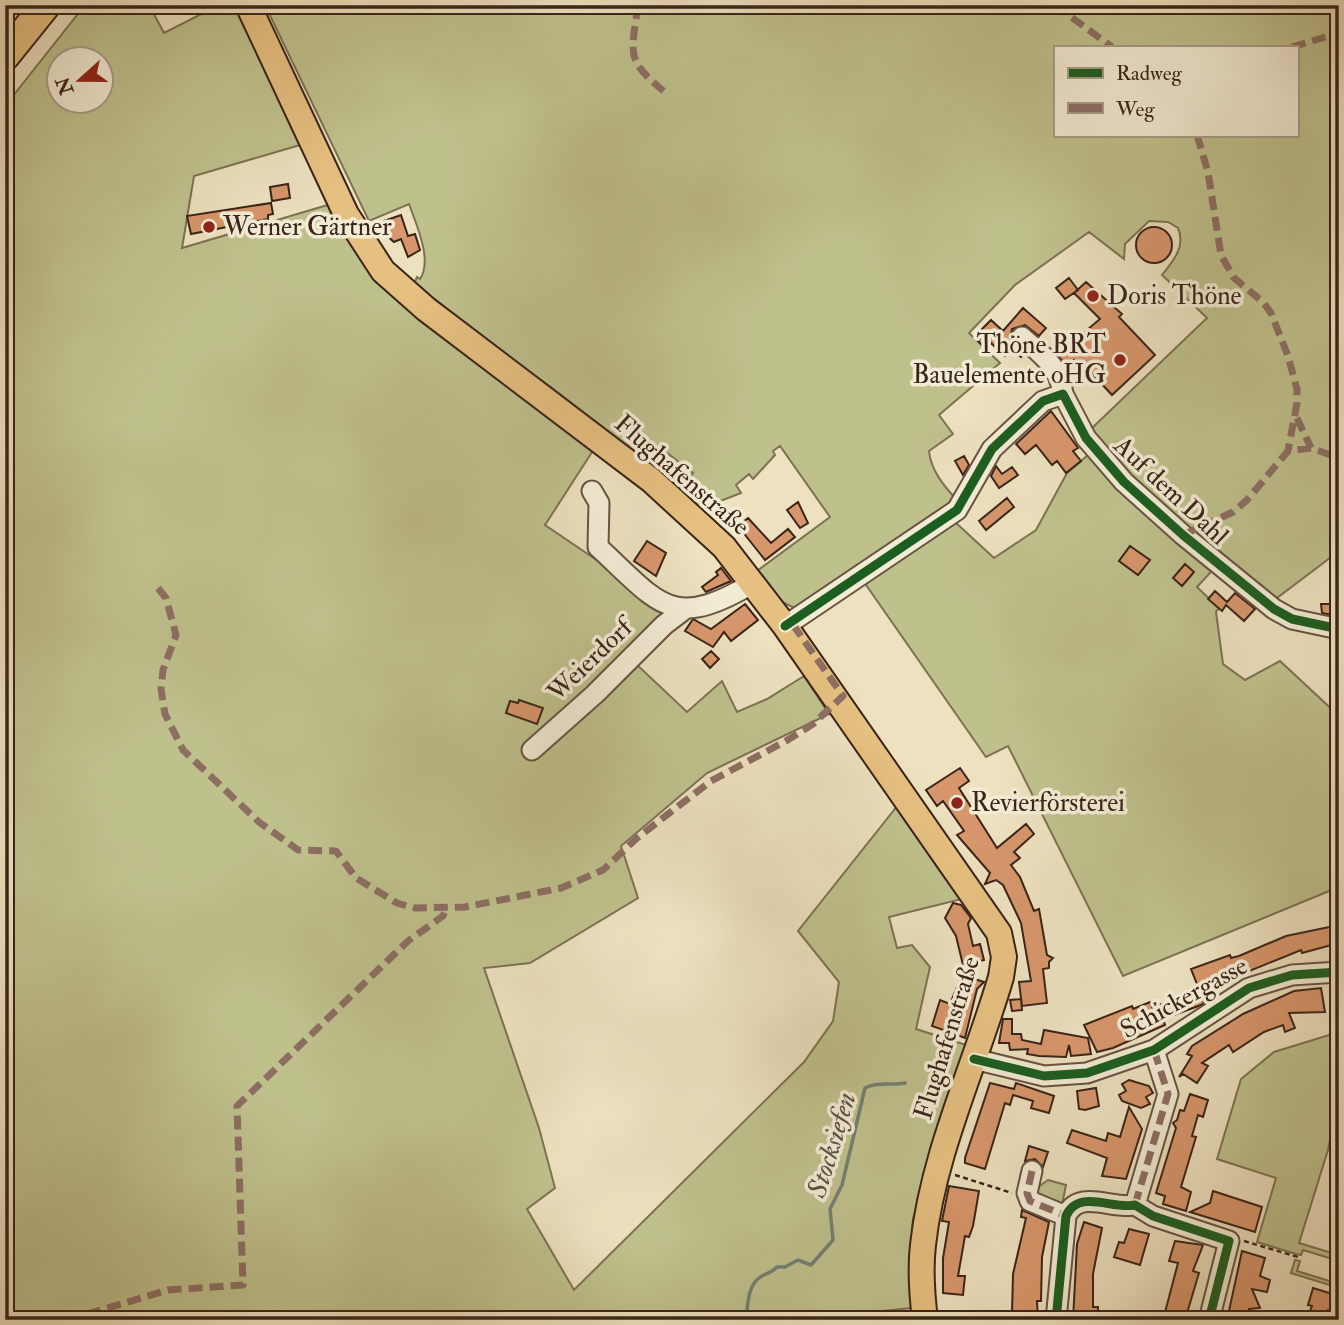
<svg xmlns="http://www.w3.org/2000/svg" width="1344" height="1325" viewBox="0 0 1344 1325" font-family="'IM FELL Double Pica',serif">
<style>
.green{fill:#bfc18d;stroke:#7c7253;stroke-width:2;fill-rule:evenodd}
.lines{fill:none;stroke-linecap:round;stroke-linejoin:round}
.stream{stroke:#738073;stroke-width:3.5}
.building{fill:#d7966b;stroke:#3a2419;stroke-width:2}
.minor-casing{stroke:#675342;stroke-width:23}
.major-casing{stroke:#3a2419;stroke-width:28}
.highway-casing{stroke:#3a2419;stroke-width:32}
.path{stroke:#3a2419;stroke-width:2.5;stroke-dasharray:5 3.5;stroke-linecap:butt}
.minor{stroke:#f3ecd5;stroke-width:19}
.major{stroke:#e6c080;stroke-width:24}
.highway{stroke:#e6c080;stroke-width:28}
.quiet{stroke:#8d6e63;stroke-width:7;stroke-dasharray:14 7;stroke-linecap:butt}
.cycleway-casing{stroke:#f3ecd5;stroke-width:13}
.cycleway{stroke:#1b5e20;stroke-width:9}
.poi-dot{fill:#8f2418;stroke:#f3ecd5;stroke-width:2.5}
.labels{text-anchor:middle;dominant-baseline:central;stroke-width:7;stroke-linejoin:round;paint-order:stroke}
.poi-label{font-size:26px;fill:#3a2419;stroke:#f3ecd5;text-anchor:start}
.street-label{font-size:26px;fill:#3a2419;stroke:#f3ecd5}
.water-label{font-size:28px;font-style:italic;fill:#565246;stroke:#f3ecd5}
</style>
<rect width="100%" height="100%" fill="#ede1bf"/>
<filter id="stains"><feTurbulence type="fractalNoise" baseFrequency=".00286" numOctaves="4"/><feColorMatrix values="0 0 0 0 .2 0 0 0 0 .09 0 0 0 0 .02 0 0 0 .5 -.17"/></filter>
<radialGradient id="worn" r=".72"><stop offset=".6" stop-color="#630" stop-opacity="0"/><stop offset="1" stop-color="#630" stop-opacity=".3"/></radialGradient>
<path class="green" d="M85 5H149L164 33 219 5H237L300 145 194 176 182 248 331 204 359 256 382 285 594 449 545 525 682 618 635 663 687 712 722 681 737 712 767 699 804 676 829 714 707 773 621 846 638 898 530 963 484 968 539 1128 555 1188 527 1209 574 1290 804 1062 833 1021 839 982 798 931 898 805 937 867 966 898 889 917 897 948 912 945 930 967 916 1029 966 1045 913 1219 910 1258 911 1308 855 1314V1320H5V106ZM60 60H102V102H60Z
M265 5H1339V551L1273 601 1219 563 1197 587 1219 608 1216 612 1223 664 1245 680 1280 661 1339 716V887L1123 976 1008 746 986 757 864 582 954 521 994 558 1036 530 1067 473 1088 455 1091 429 1207 318 1162 275C1173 261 1186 247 1178 228L1168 222 1149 221 1125 244 1124 259 1089 232 1015 285 969 333 1000 363 939 415 953 434 929 451C931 470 943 485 956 499L946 511 798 610 775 598 757 571 830 517 780 446 773 451 775 455 753 479 749 474 736 485 741 493 700 509 680 490 693 473 662 449 653 462 644 460 552 388 423 295 413 286 417 277 420 279C433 260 416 224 409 204L369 221ZM1055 47H1297V135H1055Z
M1329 1035 1339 1039V1093L1328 1150 1299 1243 1339 1255V1261L1303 1250 1301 1255 1296 1254 1257 1242 1276 1178 1217 1159 1241 1079 1274 1052Z
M1048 1180 1066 1185 1061 1210 1031 1192Z
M1295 1260 1300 1261 1297 1271 1339 1284V1288L1291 1273Z"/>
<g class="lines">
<path class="stream" d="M746 1320C748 1305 747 1284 762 1276 769 1272 771 1273 777 1267H785L798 1260 811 1265 833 1240 830 1209 842 1185 865 1088C877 1081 892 1086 905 1083"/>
</g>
<path class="building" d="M288 184 290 198 272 201 270 187Z
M271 203 273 214 268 215V219L191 234 187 216Z
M401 215 408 236 415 234 420 250 408 257 401 239 394 242 386 235 384 221Z
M1136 245a18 18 0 1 1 36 0a18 18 0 1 1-36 0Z
M1069 278 1078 290 1065 299 1056 288Z
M1086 282 1122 314 1119 317 1155 355 1112 395 1085 366 1074 360 1067 367 1053 349 1067 336 1073 342 1100 319 1074 293Z
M1023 308 1046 328 1039 336 1025 325 1012 329 1010 340 1023 354 1021 357 1012 349 1005 356 991 343 986 349 978 341 983 336 979 332 991 320 1003 331Z
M1051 411 1078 448 1073 451 1081 461 1066 473 1057 461 1052 465 1036 445 1025 454 1016 444Z
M964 456 969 465 963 475 955 461Z
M996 466 1002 474 1012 467 1018 475 999 488 991 476Z
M1007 498 1014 507 986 530 979 521Z
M798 502 808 523 800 528 787 510Z
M748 518 771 543 788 529 795 537 765 560 738 526Z
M647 541 666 553 656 576 634 561Z
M1130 546 1150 560 1138 575 1119 561Z
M1185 564 1194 572 1182 586 1173 578Z
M721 568 731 581 706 592 702 587 718 575 716 572Z
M1215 591 1227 602 1235 593 1255 609 1244 621 1226 605 1222 611 1208 599Z
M745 604 758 620 731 641 724 632 713 647 685 631 693 619 711 629Z
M1321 604H1338V616L1322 613Z
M711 651 719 659 710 668 702 659Z
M519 700 543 708 537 724 506 713 510 701 518 703Z
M960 768 969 781 959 788 997 848 1026 824 1034 834 1014 852 1020 858 1011 865 1020 877 1034 911 1039 909 1047 955 1053 958 1049 962V968L1043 969 1047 1003 1022 1006 1019 982 1031 981 1021 923 1003 885 996 880 985 884 990 873 957 835 964 831 943 801 937 806 926 790Z
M953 903 961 905 971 918 968 924 973 946 980 944 984 960 963 965 956 936 945 918Z
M1339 925V943L1302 953 1301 950 1232 978 1233 981 1201 994 1191 969 1230 955 1231 958 1239 956 1286 936Z
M962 975 984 982 977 989 965 1038 932 1026 940 1000 950 1004Z
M1321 988 1325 1012 1289 1013 1295 1028 1285 1032 1283 1025 1264 1032 1233 1052 1229 1045 1202 1063 1208 1066 1197 1083 1183 1074 1179 1077 1192 1056 1187 1054 1192 1046 1243 1014 1294 991Z
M1200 993 1204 1003 1201 1005 1163 1019 1165 1025 1113 1048 1097 1052 1084 1025 1132 1006 1133 1009 1150 1002 1152 1007Z
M1021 999 1022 1010 1012 1011 1010 1000Z
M1003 1019H1012V1034H1021L1022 1040 1041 1044 1044 1030 1088 1038 1091 1054 1071 1056 1069 1045 1066 1057 1039 1056 1027 1054 1028 1049 1010 1050 1009 1043H999Z
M1129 1080 1149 1086 1153 1093 1146 1097 1150 1104 1141 1108 1122 1101 1119 1095 1126 1091 1122 1084Z
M990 1083 1014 1089 1016 1083 1054 1096 1049 1113 1031 1108 1033 1101 1013 1095 1010 1105 1005 1103 985 1169 965 1163V1158Z
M1096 1088 1099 1106 1085 1110 1079 1109 1077 1091Z
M1190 1094 1208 1100 1203 1117 1198 1115 1192 1136 1196 1137 1181 1187 1191 1192 1186 1211 1163 1204 1165 1196 1156 1193 1176 1128 1173 1123 1177 1120 1180 1110 1184 1111Z
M1129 1107 1142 1129 1126 1179 1102 1176 1107 1158 1067 1143 1072 1130 1106 1141 1108 1133 1120 1137Z
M1029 1146 1048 1152 1043 1167 1035 1159 1025 1161Z
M949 1186 979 1191 973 1226 969 1237 965 1236 958 1276H965L963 1295 943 1293V1258L949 1222 942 1221Z
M1213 1191 1262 1207 1255 1232 1190 1212 1210 1203Z
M1022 1210 1049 1222 1042 1257 1041 1301H1037L1038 1320H1013L1012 1314 1013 1274 1026 1218 1021 1217Z
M1084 1222 1102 1228 1093 1274V1307H1098V1320H1073L1077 1244Z
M1129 1229 1149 1234 1140 1265 1114 1257 1119 1242 1124 1243Z
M1175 1241 1203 1245 1193 1271 1199 1273 1185 1320H1163L1178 1263 1169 1261Z
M1242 1251 1265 1258 1260 1276 1270 1280 1267 1292 1252 1289 1260 1308 1249 1309 1246 1320H1227Z
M1313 1288 1339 1296 1335 1313 1328 1310 1326 1316 1310 1311 1312 1306 1308 1305Z"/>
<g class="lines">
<defs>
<path id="minor" d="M1022 337C1042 355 1060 367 1063 394
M592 491 599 503 598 547C659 603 671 632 753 583
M785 626 957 510 992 449 1043 401 1063 394 1086 438 1124 482 1183 535 1274 609 1292 619 1339 629
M532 750 595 694 664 625 685 609
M974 1059 1044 1076 1087 1073 1154 1050 1249 988 1292 975 1339 972
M1032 1171 1027 1193 1030 1201 1066 1216
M1135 1205 1168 1094 1154 1050
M1056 1320 1066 1216C1079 1188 1112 1210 1135 1205L1153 1216 1229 1241 1209 1320"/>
<path id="major" d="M248 5 346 214 383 271 426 309 651 480 724 547 785 626 999 933 1004 957 1001 977C975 1066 933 1153 923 1245 920 1270 922 1295 925 1320"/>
<path id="highway" d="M5 56 46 5"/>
</defs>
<use href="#minor" class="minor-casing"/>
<use href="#major" class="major-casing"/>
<use href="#highway" class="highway-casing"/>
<path class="path" d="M955 1175 1012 1193
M1244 1241 1298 1257"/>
<use href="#minor" class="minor"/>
<use href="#major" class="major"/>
<use href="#highway" class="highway"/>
<path class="quiet" d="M638 5C631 57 625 59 667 94
M1055 5 1112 47
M1292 47 1339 33
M1197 135 1208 172 1221 255 1234 278 1263 302 1271 313 1288 356 1297 389V403L1288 451
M1297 418 1311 448
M1183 535 1233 512 1247 500 1288 451 1311 448 1339 458
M158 588 166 598 176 635 163 670 161 689 165 714 183 750 259 822 298 850 336 851 356 878 397 903 415 908 465 907 561 888 603 870 637 838 711 781 786 741 813 724 843 696 791 622
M1032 1171 1027 1193 1030 1201 1066 1216
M1135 1205 1168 1094 1154 1050
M67 1320 168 1290 243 1285 237 1106 408 941 443 916 446 909"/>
<defs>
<path id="cycleway" d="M785 626 957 510 992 449 1043 401 1063 394 1086 438 1124 482 1183 535 1274 609 1292 619 1339 629
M974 1059 1044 1076 1087 1073 1154 1050 1249 988 1292 975 1339 972
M1056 1320 1066 1216C1079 1188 1112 1210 1135 1205L1153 1216 1229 1241 1209 1320"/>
</defs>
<use href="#cycleway" class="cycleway-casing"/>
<use href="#cycleway" class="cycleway"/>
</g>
<g class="poi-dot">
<circle cx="209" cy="227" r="7"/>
<circle cx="1093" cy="296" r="7"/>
<circle cx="1120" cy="360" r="7"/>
<circle cx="957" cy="803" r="7"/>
</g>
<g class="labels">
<g class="poi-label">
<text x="223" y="227">Werner Gärtner</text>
<text x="1107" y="296">Doris Thöne</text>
<text x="1106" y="345" text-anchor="end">Thöne BRT<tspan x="1106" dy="30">Bauelemente oHG</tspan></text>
<text x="971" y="803">Revierförsterei</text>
</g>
<g class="street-label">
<text transform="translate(682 475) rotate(41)">Flughafenstraße</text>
<text transform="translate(1171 491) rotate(43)">Auf dem Dahl</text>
<text transform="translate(590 660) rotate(-44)">Weierdorf</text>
<text transform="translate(1184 998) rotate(-29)">Schickergasse</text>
<text transform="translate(947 1038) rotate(-73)">Flughafenstraße</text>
</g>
<g class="water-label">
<text transform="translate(832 1145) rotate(-73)">Stocksiefen</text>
</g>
</g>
<rect width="1344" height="1325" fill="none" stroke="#ede1bf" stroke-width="28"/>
<rect x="7" y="7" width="1330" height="1311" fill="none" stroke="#3a2419" stroke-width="3.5"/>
<rect x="14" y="14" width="1316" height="1297" fill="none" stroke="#3a2419" stroke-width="2"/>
<rect x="1054" y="46" width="245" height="91" fill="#f3ecd5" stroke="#a99c8a" stroke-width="2"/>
<rect x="1068" y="68" width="35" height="10" fill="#1b5e20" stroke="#a99c8a" stroke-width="2"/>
<text x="1116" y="80" font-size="21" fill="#3a2419">Radweg</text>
<rect x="1068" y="103" width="35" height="10" fill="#8d6e63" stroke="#a99c8a" stroke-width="2"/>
<text x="1116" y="116" font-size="21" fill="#3a2419">Weg</text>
<g transform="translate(80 80) rotate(249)"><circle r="33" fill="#f3ecd5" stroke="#a99c8a" stroke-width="2"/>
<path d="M0-5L12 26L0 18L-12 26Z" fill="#8f2418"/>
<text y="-10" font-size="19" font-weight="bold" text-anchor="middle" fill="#3a2419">N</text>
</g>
<rect width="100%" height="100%" filter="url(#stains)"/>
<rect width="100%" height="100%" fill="url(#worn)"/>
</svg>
